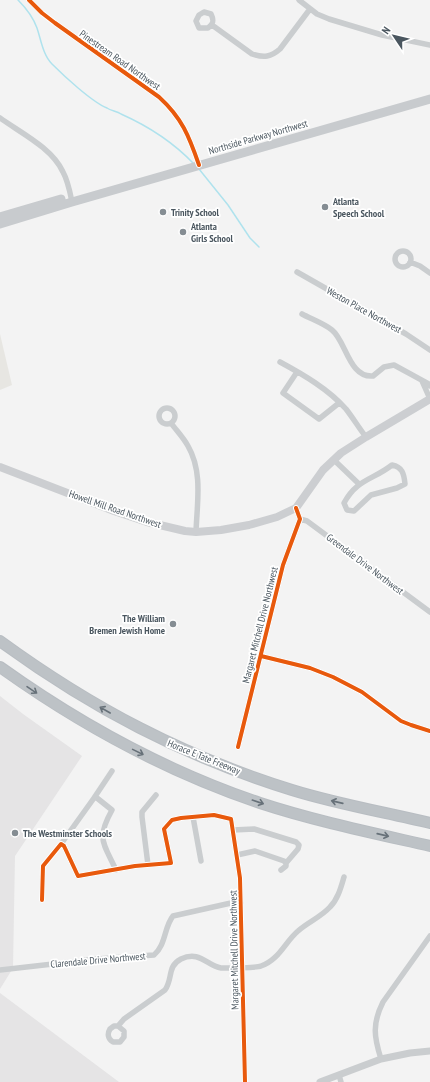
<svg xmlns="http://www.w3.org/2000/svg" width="430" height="1082" viewBox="0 0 430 1082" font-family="'PT Sans Narrow',sans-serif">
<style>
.commercial{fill:#e7e6e2}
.education{fill:#e5e4e5}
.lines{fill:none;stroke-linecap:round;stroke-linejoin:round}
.stream{stroke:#afe2ed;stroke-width:1.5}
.motorway-casing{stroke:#b8bdc2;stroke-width:12}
.minor{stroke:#cacdcf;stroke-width:5.5}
.tertiary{stroke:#cacdcf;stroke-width:7}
.secondary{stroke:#ccced1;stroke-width:8}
.primary{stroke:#c8cbce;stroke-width:9}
.motorway{stroke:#bdc2c6;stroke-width:10}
.cycleway-casing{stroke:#fff;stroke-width:6}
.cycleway{stroke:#e8590c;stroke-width:4}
.oneway{stroke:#677179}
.poi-dot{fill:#858d93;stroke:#fff;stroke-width:1.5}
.labels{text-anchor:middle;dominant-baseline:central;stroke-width:3.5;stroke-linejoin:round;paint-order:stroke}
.street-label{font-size:10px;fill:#4a565f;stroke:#fff}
.poi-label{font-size:10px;font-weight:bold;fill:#4a565f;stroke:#fff;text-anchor:start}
</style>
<rect width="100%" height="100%" fill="#f3f3f3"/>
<path class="commercial" d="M0 334 12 385 0 390Z"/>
<path class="education" d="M0 696 23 714 82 756 15 856 13 968 0 989Z
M0 993 119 1082H0Z"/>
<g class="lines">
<path class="stream" d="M18 0C26 8 33 17 37 28 41 40 43 55 52 64 64 76 92 102 107 108 111 111 117 111 121 114 148 126 173 142 194 164
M199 169 228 205 250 238 259 247"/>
<defs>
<path id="motorway" d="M0 641C92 708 183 756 292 790 337 804 384 812 430 823
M0 667C81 725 165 771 260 803 315 821 373 833 430 846"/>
</defs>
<use href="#motorway" class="motorway-casing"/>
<path class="minor" d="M29 0 42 13 55 23 159 97C182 118 189 136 199 165
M299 0 317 14 329 19 382 35 430 45
M204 12 211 14C214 20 214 24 208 28H199L196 21 199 15Z
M212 25 252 54C264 58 271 57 280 49L310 9
M0 118C21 133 52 148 63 172 68 181 70 192 72 202
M395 259a8 8 0 1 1 16 0a8 8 0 1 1-16 0Z
M410 262 420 266 430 273
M297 272 406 334 430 350
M302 314C311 319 323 323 332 330 346 341 349 378 373 376L384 367 394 365 429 384 430 386
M280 362C304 375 328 389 346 409 353 418 359 428 366 437
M297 372 283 393 319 419 339 403
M422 381 430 399
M159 416a8 8 0 1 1 16 0a8 8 0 1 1-16 0Z
M171 423C176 430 183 437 188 446 203 472 197 503 196 532
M334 460 359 484
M392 465C402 467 404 473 405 484L397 488 371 495 354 511 347 510 344 503C357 479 373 480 392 465Z
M300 519 307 521 430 612
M261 656 310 668 333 677 362 692 401 721 411 725 430 731
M238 747 283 565 300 519 296 508
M94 798 112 771
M193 817 201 861
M233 830 254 829 296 842 299 845 298 849 286 863
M61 844 94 798H97L112 810C96 839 103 842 116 870
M237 855 255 851 284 861 286 863V866L281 870
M148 865 142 817V812L156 795
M42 900 43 866 61 844 64 846 78 876 135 866 171 863 164 829 172 820 181 818 214 815 231 819 240 878 245 1082
M0 970 97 959 154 955C166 945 164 927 173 916L231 903H241
M118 1026 124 1031V1037L120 1042H113C108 1039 107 1034 110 1029L114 1026H118L124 1019 165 990C173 979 167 966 181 959 200 950 207 966 221 968 227 968 256 968 261 966 279 960 285 942 298 931 308 922 321 917 330 907 338 899 341 887 344 877
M381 1059C374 1037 372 1024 383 1002L430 936
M339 1075 341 1082"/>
<path class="tertiary" d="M320 1082 381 1059 410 1053 430 1051"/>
<path class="secondary" d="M0 467 114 511 147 522 185 531 196 532 221 530 249 525 277 517 296 508 323 470 341 453 366 437 430 399"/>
<path class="primary" d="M0 217 61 199
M0 224 72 202 430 99"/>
<use href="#motorway" class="motorway"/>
<defs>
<path id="cycleway" d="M29 0 42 13 55 23 159 97C182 118 189 136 199 165
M261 656 310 668 333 677 362 692 401 721 411 725 430 731
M238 747 283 565 300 519 296 508
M42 900 43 866 61 844 64 846 78 876 135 866 171 863 164 829 172 820 181 818 214 815 231 819 240 878 245 1082"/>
</defs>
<use href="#cycleway" class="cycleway-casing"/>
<use href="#cycleway" class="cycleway"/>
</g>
<defs><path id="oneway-shaft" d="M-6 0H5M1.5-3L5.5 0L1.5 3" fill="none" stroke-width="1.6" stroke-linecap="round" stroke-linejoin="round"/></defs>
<g class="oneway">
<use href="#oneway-shaft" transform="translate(32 690) rotate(34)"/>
<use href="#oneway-shaft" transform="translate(105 710) rotate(-150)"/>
<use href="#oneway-shaft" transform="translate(138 752) rotate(26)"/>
<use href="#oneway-shaft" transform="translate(258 802) rotate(19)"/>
<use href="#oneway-shaft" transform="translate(337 802) rotate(-167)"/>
<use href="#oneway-shaft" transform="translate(383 835) rotate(13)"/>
</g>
<g class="poi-dot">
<circle cx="325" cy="207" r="4"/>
<circle cx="163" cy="212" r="4"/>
<circle cx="183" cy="232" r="4"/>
<circle cx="173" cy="624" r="4"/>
<circle cx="15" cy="833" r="4"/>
</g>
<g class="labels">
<g class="street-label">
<text transform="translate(120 60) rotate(35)">Pinestream Road Northwest</text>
<text transform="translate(258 137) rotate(-16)">Northside Parkway Northwest</text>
<text transform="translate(364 310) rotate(29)">Weston Place Northwest</text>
<text transform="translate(115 509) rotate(19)">Howell Mill Road Northwest</text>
<text transform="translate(365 564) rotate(37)">Greendale Drive Northwest</text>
<text transform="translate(260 625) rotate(-76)">Margaret Mitchell Drive Northwest</text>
<text transform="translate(204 757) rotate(22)">Horace E Tate Freeway</text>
<text transform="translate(234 950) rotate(-91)">Margaret Mitchell Drive Northwest</text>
<text transform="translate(98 960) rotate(-5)">Clarendale Drive Northwest</text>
</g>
<g class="poi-label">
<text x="333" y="201">Atlanta<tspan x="333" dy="12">Speech School</tspan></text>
<text x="171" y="212">Trinity School</text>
<text x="191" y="226">Atlanta<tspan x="191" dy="12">Girls School</tspan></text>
<text x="165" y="618" text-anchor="end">The William<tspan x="165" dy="12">Bremen Jewish Home</tspan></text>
<text x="23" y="833">The Westminster Schools</text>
</g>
</g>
<g transform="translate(394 36) rotate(305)" stroke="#ffffff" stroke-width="3" paint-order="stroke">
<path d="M0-3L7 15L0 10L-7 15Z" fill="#4a565f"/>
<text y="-6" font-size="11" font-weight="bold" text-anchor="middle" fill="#4a565f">N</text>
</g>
</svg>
